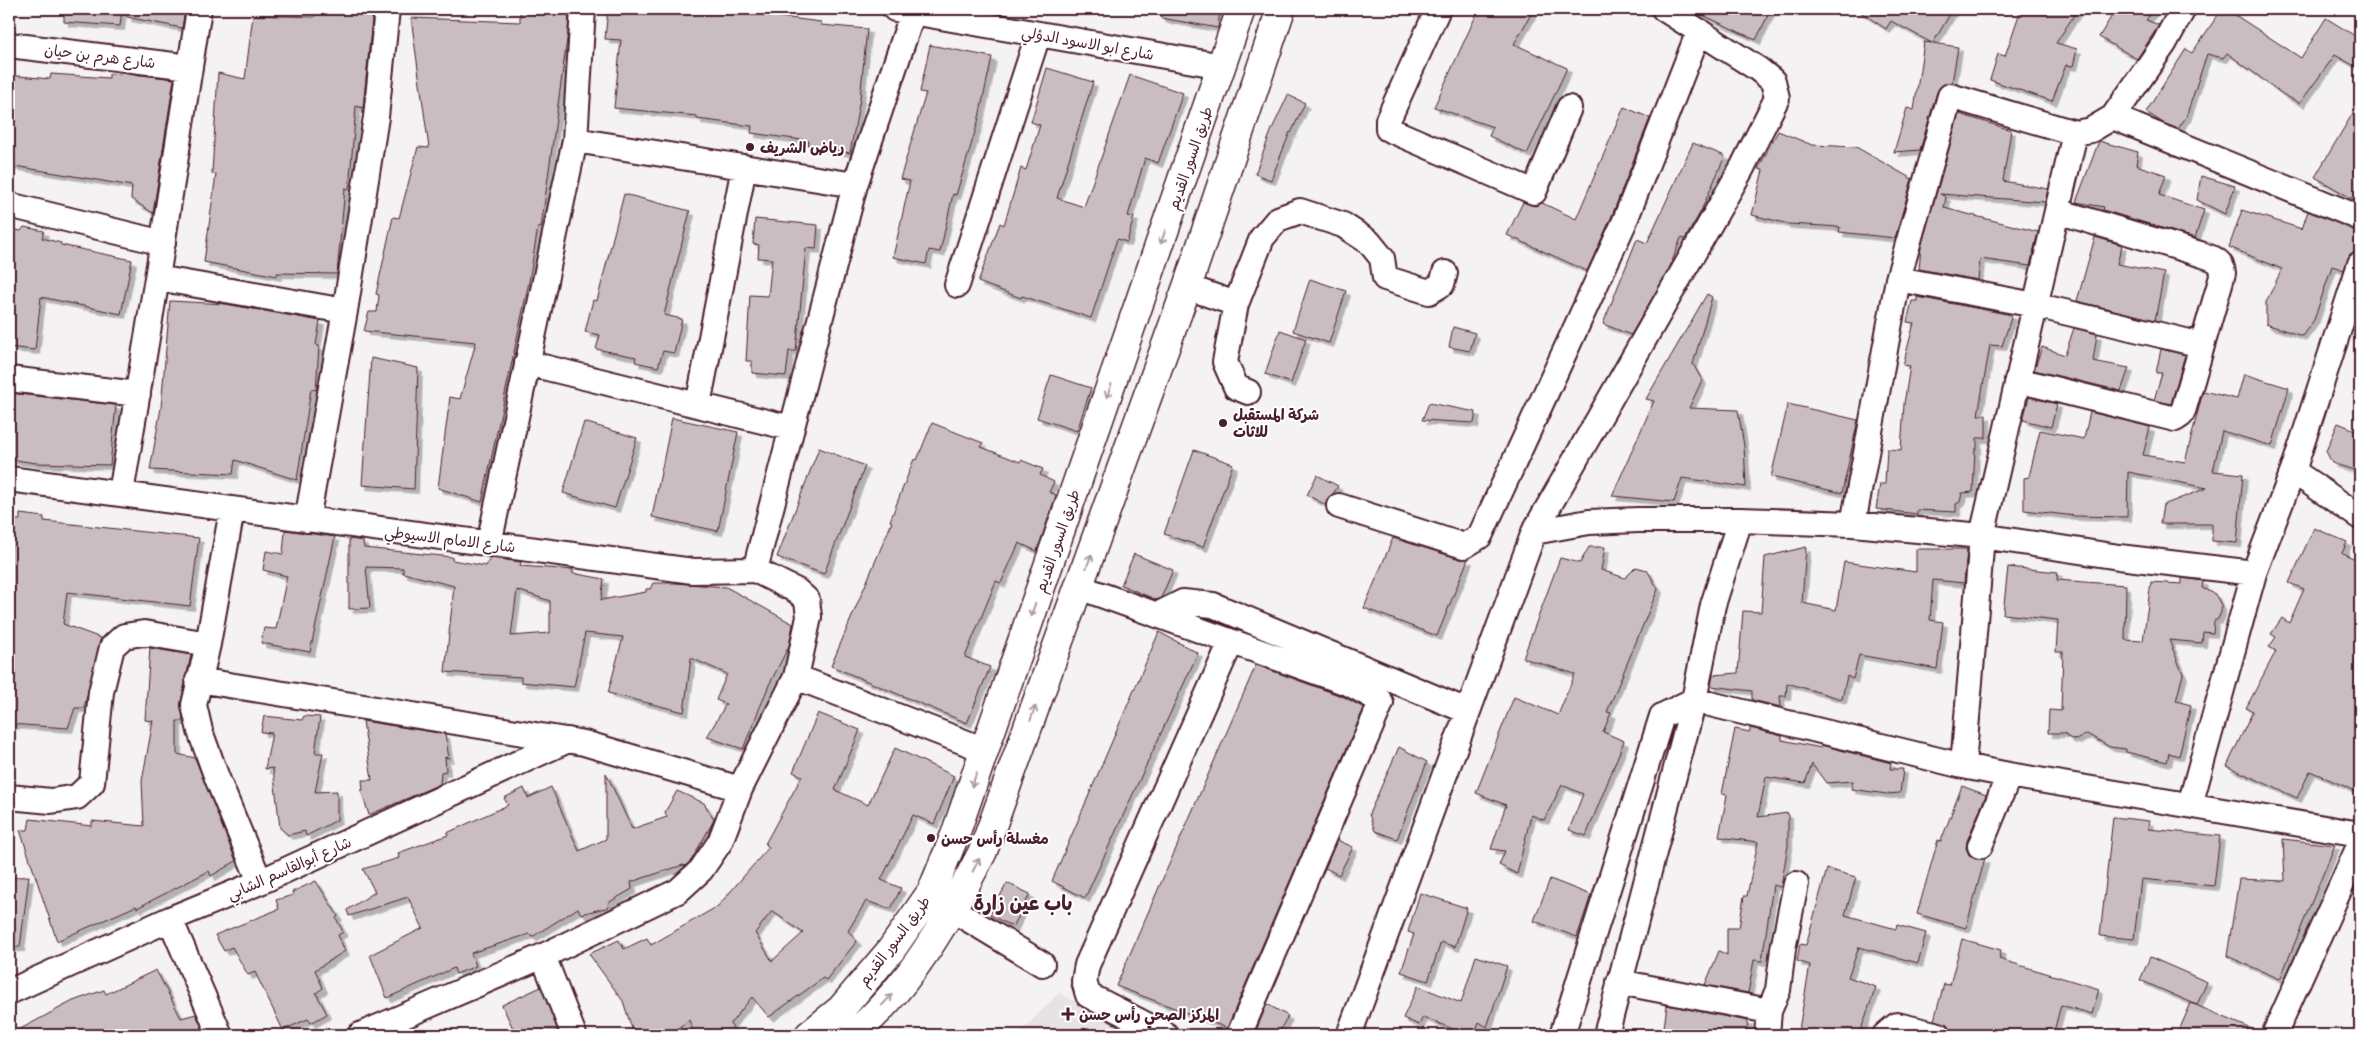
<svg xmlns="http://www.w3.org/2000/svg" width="2369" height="1044" viewBox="0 0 2369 1044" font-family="Delius,'Playpen Sans Arabic',sans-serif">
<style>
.built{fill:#e7e2e3}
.building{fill:#cabdc1;stroke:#4a1f2b;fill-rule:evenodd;filter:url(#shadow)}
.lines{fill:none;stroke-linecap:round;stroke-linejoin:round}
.minor-casing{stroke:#4a1f2b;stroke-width:28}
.major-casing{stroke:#4a1f2b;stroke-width:31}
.minor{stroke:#fff;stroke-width:24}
.major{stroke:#fff;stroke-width:28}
.oneway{stroke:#ae9aa0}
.poi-dot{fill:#4a1f2b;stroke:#fff;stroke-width:2}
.labels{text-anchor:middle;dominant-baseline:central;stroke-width:4;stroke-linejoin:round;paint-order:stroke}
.street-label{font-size:15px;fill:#4a1f2b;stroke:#fff}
.poi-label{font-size:15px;font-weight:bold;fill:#4a1f2b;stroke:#fff;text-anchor:start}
.district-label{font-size:20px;font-weight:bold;fill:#4a1f2b;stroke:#fff}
</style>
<defs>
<filter id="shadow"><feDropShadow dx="4.5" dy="4.5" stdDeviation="0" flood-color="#0004"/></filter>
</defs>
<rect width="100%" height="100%" fill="#f4f2f2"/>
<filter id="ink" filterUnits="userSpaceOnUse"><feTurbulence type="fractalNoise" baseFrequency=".02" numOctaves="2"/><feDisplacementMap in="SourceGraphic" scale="10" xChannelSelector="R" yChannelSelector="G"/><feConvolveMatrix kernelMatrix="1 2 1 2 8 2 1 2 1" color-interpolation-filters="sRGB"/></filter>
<g filter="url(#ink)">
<path class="built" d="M1059 993 1137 1035H1018Z"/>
<path class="building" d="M64 9H122L120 26 64 22Z
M128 9H185L182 28 127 17Z
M315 9H373L363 108 356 106 349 189 345 188 337 274 277 273V276L204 262 216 174 212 173 218 73 245 79 253 15 314 17Z
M520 9H569L568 32 541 228 538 227 529 282 482 502 438 488 450 397 460 399 476 342 364 331 369 312H377L379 295 376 294 393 217 399 218 418 147 429 148 411 18 520 22Z
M608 9H716L821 22V25L867 29 860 99 850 153 808 145 809 141 751 133 752 126 697 119V116L614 108 621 40 605 39Z
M1162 9H1220L1218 28 1161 18Z
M1479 9H1534L1514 44 1567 68 1527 154 1489 136 1493 127 1434 107Z
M1690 9H1771L1756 40Z
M1856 9H1953L1933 43 1958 47 1952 83 1941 86 1937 92 1920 150 1894 152 1907 108 1914 110 1924 42 1932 43 1891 21 1886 29Z
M2021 9H2078L2056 43 2077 49 2073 66 2066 65 2052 101 1990 80 1998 54 2005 56Z
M2116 9H2154L2146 20 2159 25 2137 59 2099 37Z
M2222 9H2226L2301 58 2326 18 2360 39V69L2335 55 2300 103 2284 95 2227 53 2223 58 2207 54 2186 117 2178 129 2163 123 2146 112 2186 49 2192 53Z
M930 45 992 57 978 122 956 195 953 194 940 252 929 250 926 264 893 257 910 181 900 179 926 93 920 92Z
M1047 68 1093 82 1057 198 1084 207 1130 75 1183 93 1158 163 1145 158 1128 216 1134 217 1127 242 1117 239 1091 318 1022 296 1021 298 978 282 1000 223 1004 225 1021 168 1026 170 1040 125 1031 122Z
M51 74 109 78V74L142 75 174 79 153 213 131 199 132 186 9 165V75L50 79Z
M1288 95 1305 103 1291 133 1290 132 1271 180 1255 174 1272 129Z
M2360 101V203L2315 177Z
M1624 107 1650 118 1611 218 1587 271 1507 235 1523 202 1535 206 1542 203 1576 219Z
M1959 114 2011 130 2003 181 2048 189 2045 202 1940 194 1946 197 1944 208 2038 232 2030 266 1980 259 1978 280 1919 269 1921 247Z
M1778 131 1812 145 1856 147 1912 179 1895 238 1839 232 1840 227 1789 224 1752 215 1763 170 1758 169Z
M2099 141 2138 152 2136 165 2166 175 2159 195 2204 210 2195 238 2103 210 2104 207 2076 202Z
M1693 143 1725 156 1700 213 1685 239 1681 238 1669 269 1631 335 1603 324 1637 239 1647 243Z
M2201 176 2235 186 2225 214 2197 200Z
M624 194 690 211 664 315 682 319 674 353 663 351 658 367 635 362 636 357 596 349 600 335 585 332 593 300 597 301Z
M2242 210 2302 229 2308 211 2360 231 2356 251 2350 254 2344 270 2332 266 2314 320 2302 336 2266 324V302L2282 269 2229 247Z
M755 219 818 225 816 249 806 248 796 351H789L786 376 752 373V361H746L750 295 768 296 772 259 758 258 759 245 753 244Z
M24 227 44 231 42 238 61 243V245L132 260 121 314 41 297 35 350 9 347V229L21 231Z
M2095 237 2122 245 2117 264 2164 273 2155 320 2077 301Z
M1310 279 1346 291 1329 343 1293 331Z
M1707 294 1712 297 1693 364 1702 380 1689 408 1738 410 1744 446 1746 487 1682 478 1674 502 1612 496 1654 401 1646 399Z
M1917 297 2012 315 2002 346 1990 345 1978 415H1986V438H1977V449H1975L1973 492 1962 493 1960 502 1956 504V512L1917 510V514L1876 509 1880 484H1885L1887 449 1901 450 1904 404 1910 366 1903 365 1914 323 1907 322 1912 301H1917Z
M170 301 226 304 320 321 316 345 319 346 316 390 311 389 297 480 235 460 233 474 150 470 161 408Z
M1453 327 1475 333 1470 351 1449 347Z
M2074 328 2097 334 2093 361 2129 368 2121 391 2034 370 2042 347 2065 355Z
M1280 330 1306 339 1291 383 1265 374Z
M2161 349 2185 355 2171 404 2154 400 2162 373H2156Z
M371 358 418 368 414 489 362 485Z
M2244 374 2289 388 2272 446 2222 431 2213 471 2243 474 2237 543 2212 541V524H2160L2163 505 2207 488 2128 472 2127 517 2075 516 2024 510V478L2029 477 2040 430 2084 439 2090 412 2150 427 2143 455 2185 462 2203 391 2237 399Z
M1051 375 1091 388 1077 431 1037 418Z
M9 393 116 405 110 465 36 463 9 459Z
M2029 397 2057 404 2051 427 2023 420Z
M1429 403 1476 412 1474 423 1422 420Z
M1788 404 1858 420 1842 493 1771 477Z
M672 418 738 432 718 531 652 517Z
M584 422 637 438 615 508 563 493Z
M932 423 983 443 981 447 1020 462 1021 460 1043 469 1040 475 1054 482 1049 492 1056 495 1037 551 1019 543 1001 583 996 581 965 657 990 667 967 723 831 666 892 522 890 521 914 459 917 460Z
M2338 423 2360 432V472L2332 463 2326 451Z
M819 448 865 466 824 574 777 557Z
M1194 450 1233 464 1203 547 1164 534Z
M1317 475 1338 486 1326 505 1307 495Z
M20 514 44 517V521L199 538 190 606 67 592 63 624 101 638 84 708H75L68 728 9 724V548L11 549 14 520H20Z
M2314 528 2347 542 2342 553 2360 561V793L2310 771 2297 798 2227 766 2253 711 2246 708 2276 651 2269 647 2276 637 2271 634 2282 618 2289 623 2304 589 2289 583Z
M285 530 335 537 310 652 261 643 264 628 276 629 287 576 263 570 266 551 283 554Z
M1393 538 1460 559H1468L1437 636 1364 608Z
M349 539 363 541 364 548 452 557V560L486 566 490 558 521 562 520 566 574 570 572 573 604 579 601 600 646 592V589H650L653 583H676L726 587 793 624 789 646 769 685 743 749 707 737 726 704 716 700 727 674 691 658 684 712 608 693 623 637 585 633 574 687 521 682V677L445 672 454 586 403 573V568L366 567 370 608 349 609ZM517 590 550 601V633L511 636Z
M1589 547H1605L1601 570 1625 578 1636 567 1647 570 1658 589 1607 712 1611 713 1603 732 1624 741 1586 836 1569 830 1583 794 1562 785 1544 820 1531 815 1517 874 1499 865 1505 851 1491 849 1506 805 1476 793 1514 697 1558 715 1575 674 1523 658 1560 558 1580 563Z
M1806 547 1802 603 1836 610 1844 562 1916 572V549H1967L1964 583 1933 580 1930 620 1943 622 1937 669 1859 655 1853 679 1847 676 1842 699 1787 683 1786 696H1780L1781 707 1752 700V691L1711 686 1713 675 1738 673 1743 611 1761 612 1765 557Z
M1134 554 1173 570 1161 598 1157 600 1121 585Z
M2008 567 2058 572 2057 580 2126 585 2125 640 2143 641 2151 582 2182 584V578L2203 581 2202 588 2215 594 2221 605V612L2218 619 2214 621 2213 633 2203 632 2202 643 2169 640 2183 674 2176 701 2191 705 2179 756 2169 753 2167 762 2126 752V749L2110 747 2087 734 2076 740 2069 738 2065 733H2048L2049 710 2061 711 2063 652H2056L2058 620 2003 614Z
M1159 632 1198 653 1085 898 1052 881Z
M150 648 191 655 181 702 183 721H177V754L195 758 236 861 211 876 209 871 137 908 136 906 57 941 20 830H28L30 819 92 826V821L144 826 142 781 153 721 145 720Z
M1256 665 1344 697 1364 708 1227 1028 1116 986Z
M818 713 860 730 835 790 868 805 895 748 954 776 934 824 913 815 881 880 901 888 891 909 866 901 848 931 857 941 826 980 823 978 769 1017 752 997 730 1024 737 1035H695L689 1020 668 1035H634L623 1001 589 954 619 940 624 949 647 938 651 945 718 906 769 847 765 844 802 776 793 772ZM772 911 803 933 772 961 755 933Z
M264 716 302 720 304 716 320 717 315 753H323L315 792 337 791V820L306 836 305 831 288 835 280 828 273 768 265 769 272 733 261 732Z
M363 721 445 734 449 758 445 757 446 771 441 772 440 784 369 815 361 790H363L362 780H372Z
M1750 728 1782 736V740L1821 748V745L1891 763 1890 769H1903L1900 793 1887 794 1851 789 1853 781 1826 783 1812 764 1805 783 1766 777 1758 817 1788 813V845L1781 887 1773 885 1762 961 1754 960 1748 993 1705 985 1719 951 1727 955V928H1739L1744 896H1747L1758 842 1719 837 1727 795 1722 794 1735 729 1750 732Z
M1399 747 1427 762 1397 839 1375 831 1369 814Z
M606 773 632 829 667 817 665 812 677 791 704 803 714 820 691 861 685 866 683 865 631 882 632 889 608 903 609 907 581 914 578 908 532 937 529 934 471 953 476 966 456 974 454 968 387 998 370 955 423 928 408 897 349 916 347 910 375 892 363 869 399 858 398 853 448 835 447 833 508 805 504 798 524 788 528 798 551 787 579 851 606 839Z
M1962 786 1986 795 1967 841 1966 848 1969 855 1975 859 1985 858 1966 928 1917 914 1938 840 1941 841Z
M2113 817 2149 821 2148 829 2220 836 2214 886 2141 879 2134 939 2100 936Z
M2283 839 2335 845 2280 979 2227 956 2239 879 2285 881Z
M1337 840 1353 847 1339 875 1325 868Z
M1827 869 1856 877 1845 915 1896 929 1897 925 1926 933 1918 963 1859 947 1848 977 1876 987 1859 1035H1798L1810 965 1797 961 1800 944 1806 945Z
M29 876 20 947H9V878Z
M1550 879 1591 895 1577 937 1534 921Z
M316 881 338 916 336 918 343 932 338 935 345 951 315 970 323 988 316 993 327 1014 311 1023 308 1019 283 1030 255 972 248 975 232 947 224 951 215 935 279 909 276 900 293 895 292 892Z
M1007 883 1030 894 1013 927 990 915Z
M1420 893 1467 908 1455 947 1441 942 1428 981 1401 972 1414 934 1408 932Z
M1962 939 2001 950 1999 959 2099 989 2092 1014 2061 1005 2053 1035H1969L1952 1031 1948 1025 1934 1020 1944 984 1950 985Z
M1476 956 1507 966 1487 1027 1479 1022 1474 1035H1468L1423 1017 1419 1025 1403 1018 1418 986 1461 1003Z
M2150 957 2207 982 2197 1005 2140 980Z
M156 970 181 1018 196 1014 205 1035H9L73 1001 104 990 106 994Z
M541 987 558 1031 543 1035H516L502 1005Z
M2191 1003 2261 1033 2260 1035H2177Z
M1267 1004 1288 1016 1277 1035H1254Z
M1667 1005 1748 1021 1746 1035H1663Z"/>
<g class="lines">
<defs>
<path id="minor" d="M895 9 1222 66
M1438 9 1388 120V129L1534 192 1569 108
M9 45 190 67
M2113 117 2360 218
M2075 133 2091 130 2113 117 2164 44 2183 9
M575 140 855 185
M9 205 163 243
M157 278 345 311
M957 285 1038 35
M1187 287 1236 304
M527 363 791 428
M9 379 138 394
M2017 380 2175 419 2181 415 2184 408 2223 273C2222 259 2211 258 2200 254L2057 211
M1248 392 1236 387 1225 362 1236 304 1262 238 1278 219 1300 211 1343 225 1369 242 1382 258 1385 278 1429 292 1442 284 1445 273
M698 405 744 167
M2293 471 2360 517
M9 479 693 571 755 570 797 591 807 600 809 617 796 677 740 789 720 842 701 870 678 891 543 956 360 1035
M121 493 157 278 199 9
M1339 506 1464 546 1480 536 1624 223 1699 31
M232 510 208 644 194 705 200 731 217 778 260 882
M307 520 345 311 376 117 387 9
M1853 524 1898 279 2035 305 2202 345
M1534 532 1589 522 1638 520H1740L1853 524 1982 536 2119 557 2254 573
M489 544 575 140 583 9
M755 570 855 185 913 12
M1079 587 1350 684 1379 700 1381 703 1239 1035
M1157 615 1183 602 1213 605 1467 711
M796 677 985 750
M198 680 584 743 740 789
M1963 766 2009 775 2360 834
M9 797 51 801 77 797 92 783 101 692 112 647 124 636 144 633 208 644
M2190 805 2254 573 2293 471 2360 264
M1980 846 2009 775
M953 910 1042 964
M170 919 220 1035
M543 956 574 1035
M1619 982 1769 1011 1778 990 1783 949 1796 884
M9 992 170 919 260 882 568 740
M1166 1035 1088 995 1084 981 1087 965 1231 642
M1349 1035 1534 532 1742 168 1777 98 1773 81 1758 69 1664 9
M1562 1035 1662 716 1694 700 1963 766 1982 536 2075 133 1950 96 1898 279
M1606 1035 1694 700 1713 605 1740 520
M1767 1035 1769 1011
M1885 1035 1897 1025 1939 1035
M2274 1035 2360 844"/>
<path id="major" d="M809 1035 841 1009 891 950 932 891 955 835 1241 9
M853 1035C911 985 948 919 983 851L1187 287 1281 9"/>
</defs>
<use href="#minor" class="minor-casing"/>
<use href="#major" class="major-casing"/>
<use href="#minor" class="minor"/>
<use href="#major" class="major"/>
</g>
<defs><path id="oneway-shaft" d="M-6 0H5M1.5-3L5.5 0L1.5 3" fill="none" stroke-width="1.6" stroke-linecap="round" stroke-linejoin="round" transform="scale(1.25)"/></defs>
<g class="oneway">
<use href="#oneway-shaft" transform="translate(1163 237) rotate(109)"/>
<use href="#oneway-shaft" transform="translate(1109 391) rotate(109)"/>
<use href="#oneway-shaft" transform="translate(1089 561) rotate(-70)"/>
<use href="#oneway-shaft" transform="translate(1033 610) rotate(109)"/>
<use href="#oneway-shaft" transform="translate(1033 713) rotate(-70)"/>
<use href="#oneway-shaft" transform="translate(974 780) rotate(109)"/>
<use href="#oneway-shaft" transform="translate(976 865) rotate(-63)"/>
<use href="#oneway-shaft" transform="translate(887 1000) rotate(-47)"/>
</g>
</g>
<g class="poi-dot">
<circle cx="750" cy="147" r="5"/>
<circle cx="1223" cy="423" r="5"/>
<circle cx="931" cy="838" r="5"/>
<path d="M1065.5 1006.5h5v5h5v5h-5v5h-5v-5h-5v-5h5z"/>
</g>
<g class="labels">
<g class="street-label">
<text transform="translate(1088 43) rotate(10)">شارع ابو الاسود الدؤلي</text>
<text transform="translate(100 56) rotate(7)">شارع هرم بن حيان</text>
<text transform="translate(1190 158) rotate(-71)">طريق السور القديم</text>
<text transform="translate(450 539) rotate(7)">شارع الامام الاسيوطي</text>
<text transform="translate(1057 541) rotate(-71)">طريق السور القديم</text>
<text transform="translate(289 868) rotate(-24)">شارع أبوالقاسم الشابي</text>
<text transform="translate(894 941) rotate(-53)">طريق السور القديم</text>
</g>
<g class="poi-label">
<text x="760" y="147">رياض الشريف</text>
<text x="1233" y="414">شركة المستقبل<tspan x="1233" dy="17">للاثات</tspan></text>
<text x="941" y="838">مغسلة رأس حسن</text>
<text x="1079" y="1014">المركز الصحي رأس حسن</text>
</g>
<g class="district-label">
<text x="1023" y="902">باب عين زارة</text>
</g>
</g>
<rect width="2369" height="1044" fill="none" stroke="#fff" stroke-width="30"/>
<rect x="15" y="15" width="2339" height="1014" fill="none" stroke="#4a1f2b" stroke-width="2" filter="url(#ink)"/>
</svg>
